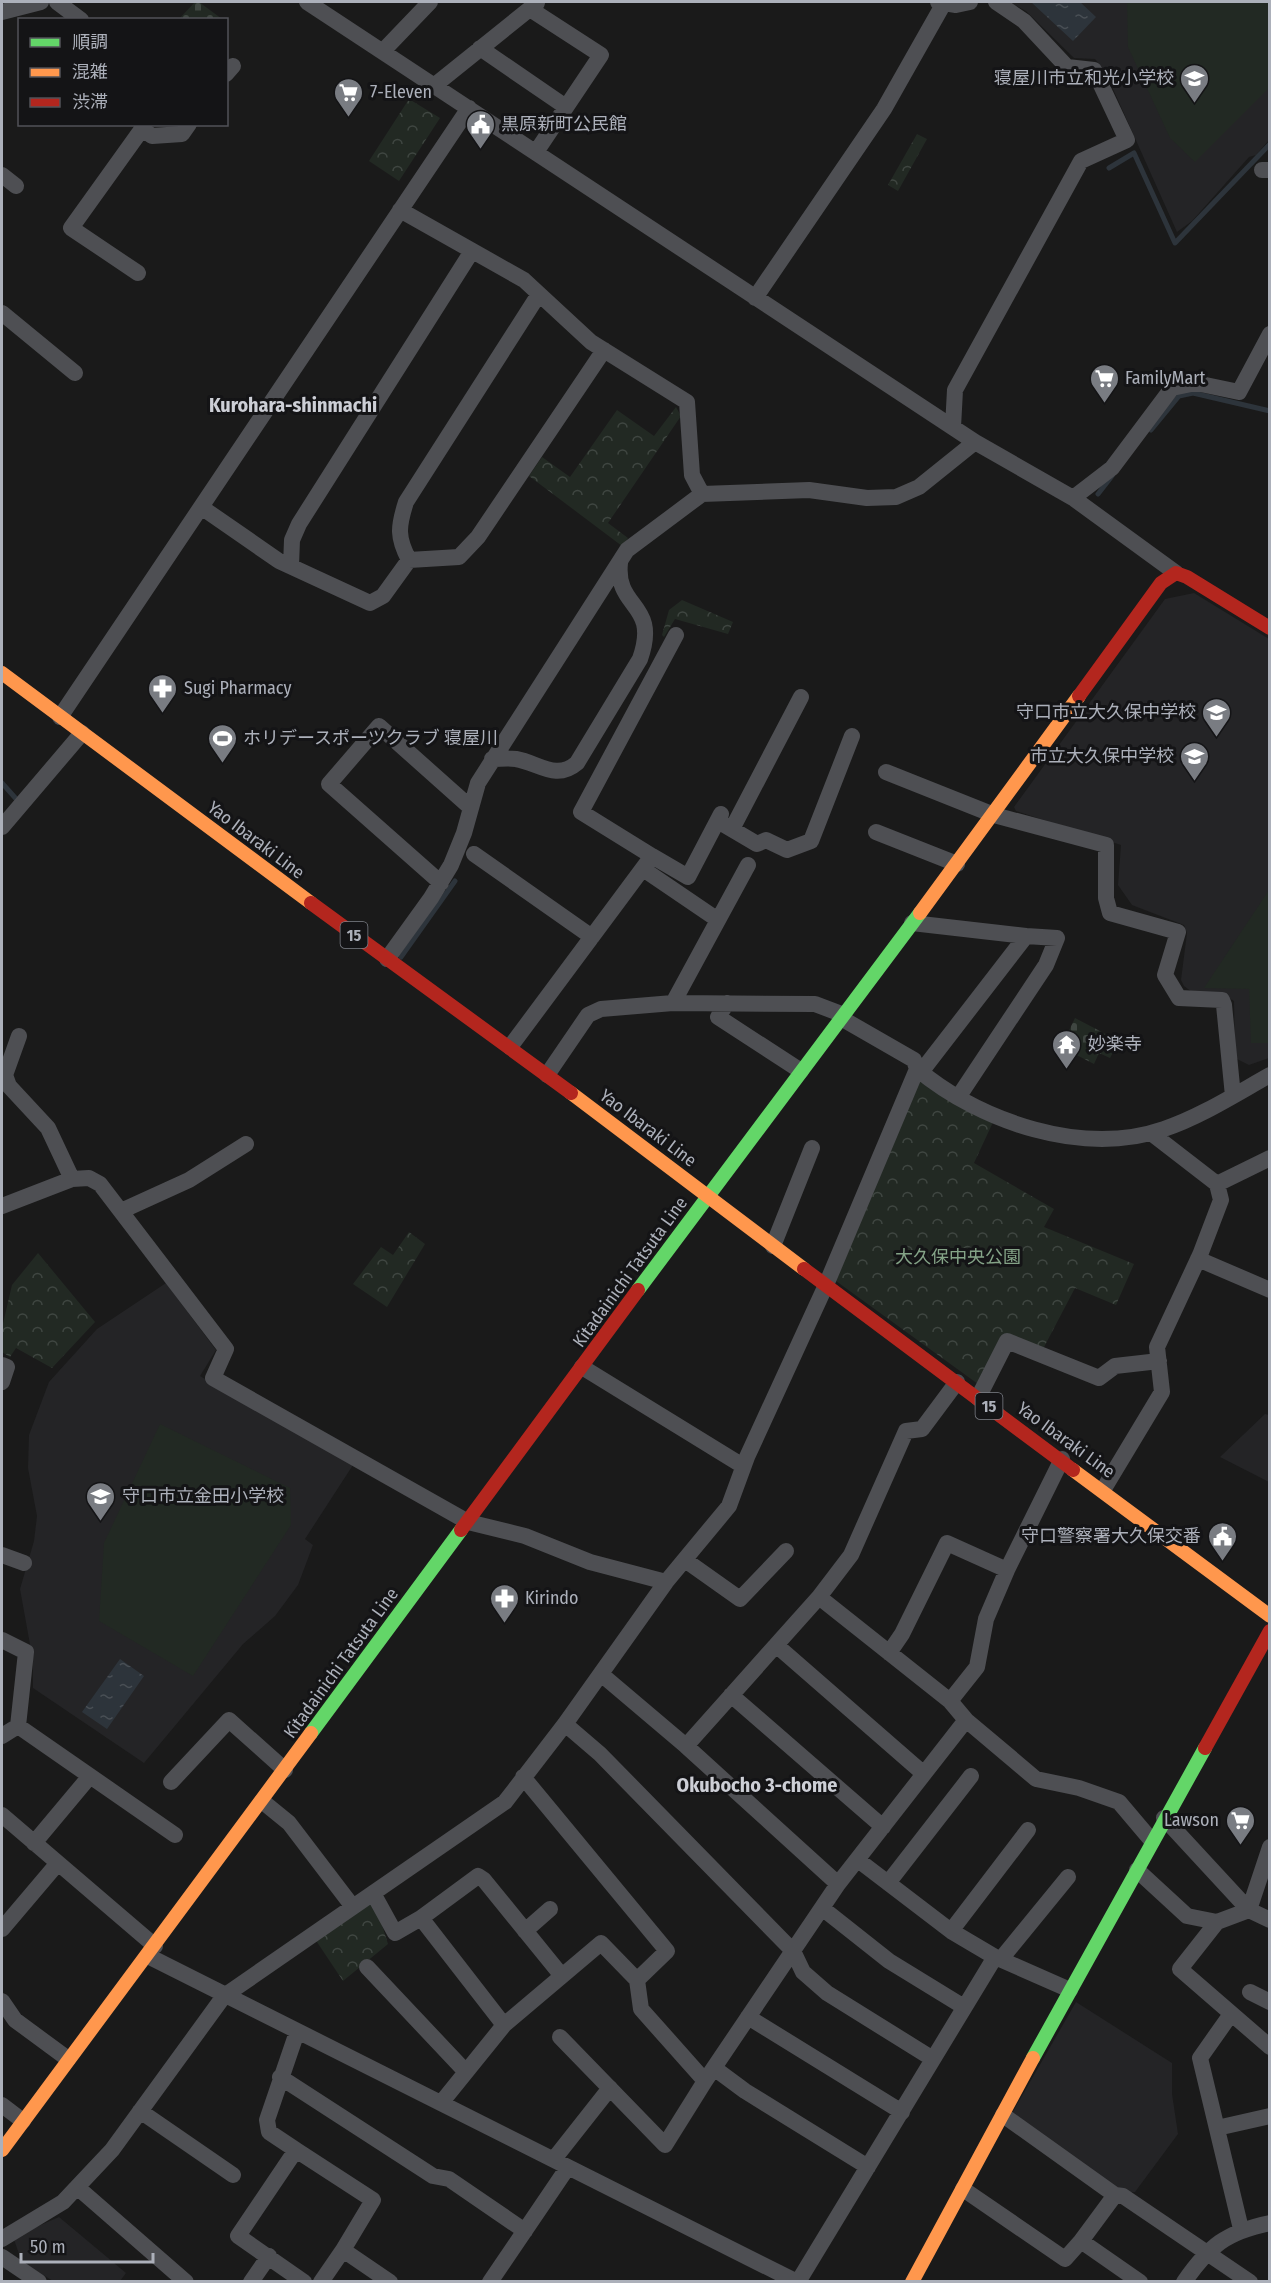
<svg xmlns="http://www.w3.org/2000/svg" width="1271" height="2283" viewBox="0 0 1271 2283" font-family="'Fira Sans Condensed','Noto Sans JP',sans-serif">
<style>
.built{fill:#242426}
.cemetery{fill:url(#cemetery-stones)}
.park{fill:url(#park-crowns)}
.garden{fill:#222923}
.water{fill:url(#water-ripples)}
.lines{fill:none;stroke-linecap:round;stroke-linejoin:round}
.stream{stroke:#2d343b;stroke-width:5}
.street{stroke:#4e4f53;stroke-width:16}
.fast{stroke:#63d668;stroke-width:14}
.slow{stroke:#ff974d;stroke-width:14}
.jam{stroke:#b3261e;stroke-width:14}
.labels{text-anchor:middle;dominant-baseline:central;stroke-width:6;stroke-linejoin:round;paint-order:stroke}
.shield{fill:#141416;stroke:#7e8189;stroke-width:1.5}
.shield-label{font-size:16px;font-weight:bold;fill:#acb0ba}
.poi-label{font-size:18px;fill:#acb0ba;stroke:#141416;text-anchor:start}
.street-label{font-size:18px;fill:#acb0ba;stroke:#141416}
.park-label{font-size:18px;fill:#84a387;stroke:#141416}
.neighbourhood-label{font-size:20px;font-weight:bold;fill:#cdcfd6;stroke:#141416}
</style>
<defs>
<pattern id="cemetery-stones" width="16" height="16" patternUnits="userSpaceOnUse" patternTransform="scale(1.5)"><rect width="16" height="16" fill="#222923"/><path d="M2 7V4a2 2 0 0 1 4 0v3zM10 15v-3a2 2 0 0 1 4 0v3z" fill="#3f4641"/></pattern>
<pattern id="park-crowns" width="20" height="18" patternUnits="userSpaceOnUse" patternTransform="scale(1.5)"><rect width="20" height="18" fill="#222923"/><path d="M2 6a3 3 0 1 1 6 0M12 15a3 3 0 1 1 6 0" fill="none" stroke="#3f4641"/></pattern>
<pattern id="water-ripples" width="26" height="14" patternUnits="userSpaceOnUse" patternTransform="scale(1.5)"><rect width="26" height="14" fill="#2d343b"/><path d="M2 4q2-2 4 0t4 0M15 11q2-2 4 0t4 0" fill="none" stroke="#494f55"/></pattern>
</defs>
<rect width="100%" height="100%" fill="#1a1a1a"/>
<path class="built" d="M1009 2H1269V140L1256 155 1249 157 1192 221 1177 232 1105 71 1095 59 1074 58 1026 11Z
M1194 593 1269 639V1058L1249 1065 1235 1058 1234 1001 1229 998 1192 992 1184 986 1181 980 1187 933 1184 925 1132 905 1118 885 1121 845 1016 811 1014 807 1165 599Z
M166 1283 216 1350 200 1376 353 1465 305 1539 313 1545 298 1585 275 1616 243 1644 144 1763 33 1688V1661L20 1589 34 1541 37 1516 28 1468 29 1435 49 1382 97 1329Z
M1265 1414 1269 1415V1482L1220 1457Z
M1076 2002 1172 2063V2094L1178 2134 1135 2192H1124L1011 2115Z
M59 2217 126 2273 120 2281H53L22 2262 13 2237Z"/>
<path class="cemetery" d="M195 2H199L222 19H179Z
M1075 1018 1119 1041 1110 1058 1099 1053 1094 1064 1061 1047Z"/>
<path class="park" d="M409 99 440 118 399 181 369 161Z
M917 134 927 139 898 191 888 185Z
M676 407 681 416 608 523 628 538 622 546 529 476 542 457 570 477 617 410 654 436Z
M682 600 733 622 728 634 675 619 664 637 662 635 669 610Z
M919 1081 994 1120 974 1163 1054 1209 1044 1227 1134 1264 1116 1305 1075 1288 1043 1349 1006 1334 978 1384 836 1281Z
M409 1232 425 1244 387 1307 353 1284 381 1247 393 1255Z
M38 1253 95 1322 52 1368 16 1348 10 1357 2 1352V1328L12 1285Z
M369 1902 375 1903 388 1944 343 1981 315 1939Z"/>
<path class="garden" d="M1127 2H1269V88L1195 162 1170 138 1128 47Z
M1269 890V1043H1251L1249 989 1204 988Z
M160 1424 290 1488 291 1525 193 1676 99 1621 104 1543Z"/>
<path class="water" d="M1031 2H1080L1096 17 1073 41Z
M120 1659 144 1676 107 1729 82 1712Z"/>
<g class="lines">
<path class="stream" d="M1109 168 1134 153 1175 243 1270 144
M1151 430 1179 396 1193 393 1270 411
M1098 494 1112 476
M2 783 18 801
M401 957 455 881"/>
<path class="street" d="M57 2 81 20
M307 2 975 442 1073 498 1176 573
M938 2 956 5 970 2
M530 9 601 55 536 152
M2 12 41 2
M480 48 566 107
M383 51 430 2
M226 74 233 66
M435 85 537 3
M1262 170H1270
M2 175 16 186
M400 210 524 280 591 342 687 402 692 475 702 494
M138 273 71 228 142 129 152 136 182 134 189 124
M755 298 884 109 944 3
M2 313 75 373
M953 427 955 390 1081 161 1127 140 1094 70 1067 67 1024 21 996 2
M1073 498 1112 468 1172 388 1196 383 1239 392 1270 334
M201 507 279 561 370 603 383 596 409 560 459 557 478 537 604 350
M409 560C397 537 398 527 406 502L539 294
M291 566 292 540 299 524 472 251
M60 717 469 108
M492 759C500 759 508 758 516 759 539 763 556 781 577 763L640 659C660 602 615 610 620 563
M886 772 994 815 1106 845V898L1110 913 1178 932 1165 975 1179 998 1222 1000 1224 1005 1233 1096
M718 821 757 844 766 840 787 850 811 841 852 736
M2 827 82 733
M732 829 801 697
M876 832 957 864
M474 854 592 937
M652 856 581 812 676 635
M643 869 718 920
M441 883 329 784 379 726 471 808
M912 923 1026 936 921 1072
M387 959 431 898 451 865 464 833 478 783 627 550 702 494 809 490 867 498 896 497 919 487 975 442
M673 1003 748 865
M727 1003 718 1017 801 1071
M841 1018 914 1060 917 1069
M19 1036 5 1075 9 1086 48 1128 72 1179 89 1178 100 1184 226 1349 213 1378 468 1522 525 1536 590 1562 666 1582
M510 1047 652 856 688 877 721 814
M547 1075 588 1015 601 1009 673 1003 815 1004 844 1015
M959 1096 1046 965 1057 938 1026 936
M1217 1184 1270 1158
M2 1206 72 1179
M121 1211 189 1180 246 1144
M773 1246 812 1148
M1198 1259 1270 1290
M2 1365 7 1367 2 1382
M582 1367 743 1466
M978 1398 1007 1341 1099 1378 1115 1366 1159 1361
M1103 1490 1162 1392 1157 1347 1200 1255 1221 1200 1217 1184 1151 1133
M2 1555 24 1563
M685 1560 740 1599 786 1551
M819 1597 950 1701
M2 1640 26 1652 18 1726 175 1835
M776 1645 924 1774
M889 1653 902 1634 947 1543 1007 1570
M601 1674 686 1746 838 1884
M731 1695 883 1827
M966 1720 1036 1779 1079 1788 1119 1802 1152 1841
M565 1724 600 1754 793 1951 803 1972 827 1993 933 2059
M2 1736 18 1726
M686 1746 819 1597 851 1555 906 1431 922 1429 957 1382
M523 1777 667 1951 637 1980 641 2009 705 2081
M171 1782 229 1720 285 1770
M262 1801 289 1823 353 1907
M2 1815 155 1946
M1164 1818 1249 1910 1270 1920
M34 1843 90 1776
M858 1860 951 1931 995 1957 1070 1990
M1137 1870 1187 1916 1217 1922
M888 1883 971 1776
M373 1893 395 1933 421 1918 478 1876 484 1880 562 1976
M822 1908 889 1961 964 2007
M1249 1910 1217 1922 1180 1969 1270 2047
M1249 1910 1270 1847
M421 1918 504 2025
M2 1929 58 1863
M525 1931 550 1909
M951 1931 1028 1830
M148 1956 797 2282
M1001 1959 1068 1877
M367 1967 466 2072
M1250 1992 1270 2002
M2 2001 15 2020 68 2059
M1231 2014 1200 2058 1241 2229
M748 2017 902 2112
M560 2037 665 2145 705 2081 838 1884 966 1720 950 1701 977 1667 986 1619 1007 1570 1062 1459
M714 2068 745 2091 868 2167
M280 2077 433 2176 449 2179 525 2231
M441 2103 504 2025 601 1943 637 1980
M2 2105 23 2121
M140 2111 233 2175
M1003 2115 1115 2195 1123 2196 1250 2282
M1217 2128 1270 2116
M296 2150 269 2132 267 2120 297 2032
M554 2159 610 2088
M77 2187 186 2282
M963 2189 1065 2259 1081 2241 1140 2282
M2 2239 63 2202 112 2150 224 1996 505 1802 565 1724 666 1582 729 1506 747 1457 826 1285 917 1069C981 1122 1083 1157 1164 1129 1200 1117 1236 1094 1270 1075
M1081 2241 1115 2195
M2 2257 39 2282
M251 2282 269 2256
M304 2282 238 2236 296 2150 373 2200 343 2250 390 2282
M321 2282 343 2250
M490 2282 568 2167
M798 2282 995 1957
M1184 2282C1209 2246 1226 2232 1270 2223"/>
<path class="fast" d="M638 1290 920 913
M311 1733 461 1530
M1033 2058 1205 1748"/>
<path class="slow" d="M2 673 311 903
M920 913 1079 696
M571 1093 804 1269
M1073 1470 1270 1616
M2 2150 311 1733
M912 2282 1033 2058"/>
<path class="jam" d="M1079 696 1161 583 1176 573 1187 577 1270 628
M311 903 571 1093
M804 1269 1073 1470
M461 1530 638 1290
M1205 1748 1270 1631"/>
</g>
<defs>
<symbol id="school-pin" viewBox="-11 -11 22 30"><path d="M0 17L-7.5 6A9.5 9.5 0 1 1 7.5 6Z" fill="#797c82" stroke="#141416"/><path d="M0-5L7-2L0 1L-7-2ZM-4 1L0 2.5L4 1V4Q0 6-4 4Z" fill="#fff"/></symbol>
<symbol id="supermarket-pin" viewBox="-11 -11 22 30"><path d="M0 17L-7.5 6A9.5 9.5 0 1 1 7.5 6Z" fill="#797c82" stroke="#141416"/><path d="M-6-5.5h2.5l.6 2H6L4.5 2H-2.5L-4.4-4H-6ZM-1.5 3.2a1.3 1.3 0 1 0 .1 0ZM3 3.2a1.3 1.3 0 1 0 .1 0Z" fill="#fff"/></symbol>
<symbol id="civic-pin" viewBox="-11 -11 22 30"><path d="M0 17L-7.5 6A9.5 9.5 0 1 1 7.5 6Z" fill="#797c82" stroke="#141416"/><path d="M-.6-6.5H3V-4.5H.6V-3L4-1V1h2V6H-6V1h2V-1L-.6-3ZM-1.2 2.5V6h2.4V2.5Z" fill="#fff"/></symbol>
<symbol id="pharmacy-pin" viewBox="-11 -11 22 30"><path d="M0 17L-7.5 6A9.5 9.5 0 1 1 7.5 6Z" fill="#797c82" stroke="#141416"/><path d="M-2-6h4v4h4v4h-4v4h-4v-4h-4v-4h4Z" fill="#fff"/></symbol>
<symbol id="stadium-pin" viewBox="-11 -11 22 30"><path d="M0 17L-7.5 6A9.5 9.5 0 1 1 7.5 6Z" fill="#797c82" stroke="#141416"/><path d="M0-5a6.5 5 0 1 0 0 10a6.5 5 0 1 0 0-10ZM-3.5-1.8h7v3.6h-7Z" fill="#fff"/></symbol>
<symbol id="temple-pin" viewBox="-11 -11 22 30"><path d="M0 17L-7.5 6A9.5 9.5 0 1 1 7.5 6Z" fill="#797c82" stroke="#141416"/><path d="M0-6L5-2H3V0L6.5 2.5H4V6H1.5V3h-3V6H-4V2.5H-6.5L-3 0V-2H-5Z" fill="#fff"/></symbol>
</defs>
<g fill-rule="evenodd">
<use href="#school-pin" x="1178" y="62" width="33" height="45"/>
<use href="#supermarket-pin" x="332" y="76" width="33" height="45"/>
<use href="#civic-pin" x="464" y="108" width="33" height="45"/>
<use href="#supermarket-pin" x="1088" y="362" width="33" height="45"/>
<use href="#pharmacy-pin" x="146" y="672" width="33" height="45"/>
<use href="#school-pin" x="1200" y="696" width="33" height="45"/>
<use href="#stadium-pin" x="206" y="722" width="33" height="45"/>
<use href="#school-pin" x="1178" y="740" width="33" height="45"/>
<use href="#temple-pin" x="1050" y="1028" width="33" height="45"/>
<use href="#school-pin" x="84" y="1480" width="33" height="45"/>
<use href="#civic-pin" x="1206" y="1520" width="33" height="45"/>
<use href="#pharmacy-pin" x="488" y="1582" width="33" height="45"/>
<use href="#supermarket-pin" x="1224" y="1804" width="33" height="45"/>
</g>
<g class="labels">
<g class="shield">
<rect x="340.5" y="922" width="27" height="26" rx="4.5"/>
<rect x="975.5" y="1393" width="27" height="26" rx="4.5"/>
</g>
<g class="shield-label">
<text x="354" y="935">15</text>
<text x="989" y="1406">15</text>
</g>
<g class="poi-label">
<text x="1174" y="78" text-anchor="end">寝屋川市立和光小学校</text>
<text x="370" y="92">7-Eleven</text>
<text x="501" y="124">黒原新町公民館</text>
<text x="1125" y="378">FamilyMart</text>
<text x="184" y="688">Sugi Pharmacy</text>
<text x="1196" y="712" text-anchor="end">守口市立大久保中学校</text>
<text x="243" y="738">ホリデースポーツクラブ 寝屋川</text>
<text x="1174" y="756" text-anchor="end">市立大久保中学校</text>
<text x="1088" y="1044">妙楽寺</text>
<text x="122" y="1496">守口市立金田小学校</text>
<text x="1201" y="1536" text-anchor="end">守口警察署大久保交番</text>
<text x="525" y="1598">Kirindo</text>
<text x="1219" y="1820" text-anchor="end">Lawson</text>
</g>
<g class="street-label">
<text transform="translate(256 840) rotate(37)">Yao Ibaraki Line</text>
<text transform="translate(648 1128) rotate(37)">Yao Ibaraki Line</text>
<text transform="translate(630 1272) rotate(-54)">Kitadainichi Tatsuta Line</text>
<text transform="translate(1066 1440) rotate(36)">Yao Ibaraki Line</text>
<text transform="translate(341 1663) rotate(-54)">Kitadainichi Tatsuta Line</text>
</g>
<g class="park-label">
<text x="958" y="1257">大久保中央公園</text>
</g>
<g class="neighbourhood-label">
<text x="293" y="405">Kurohara-shinmachi</text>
<text x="757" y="1785">Okubocho 3-chome</text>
</g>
</g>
<rect width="1271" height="2283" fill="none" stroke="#acb0ba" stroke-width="6"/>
<rect x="18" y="18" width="210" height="108" fill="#141416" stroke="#515258" stroke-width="1.5"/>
<rect x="30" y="38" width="30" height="9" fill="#63d668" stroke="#515258" stroke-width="1.5"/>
<text x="72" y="48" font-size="18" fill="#acb0ba">順調</text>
<rect x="30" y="68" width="30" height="9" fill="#ff974d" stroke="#515258" stroke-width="1.5"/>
<text x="72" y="78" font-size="18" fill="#acb0ba">混雑</text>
<rect x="30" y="98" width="30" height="9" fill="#b3261e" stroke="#515258" stroke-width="1.5"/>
<text x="72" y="108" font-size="18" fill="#acb0ba">渋滞</text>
<path d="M21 2253v9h132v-9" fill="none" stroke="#acb0ba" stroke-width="3"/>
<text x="30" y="2253" font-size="18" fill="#acb0ba" stroke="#141416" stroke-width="4.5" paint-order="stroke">50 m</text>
</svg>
